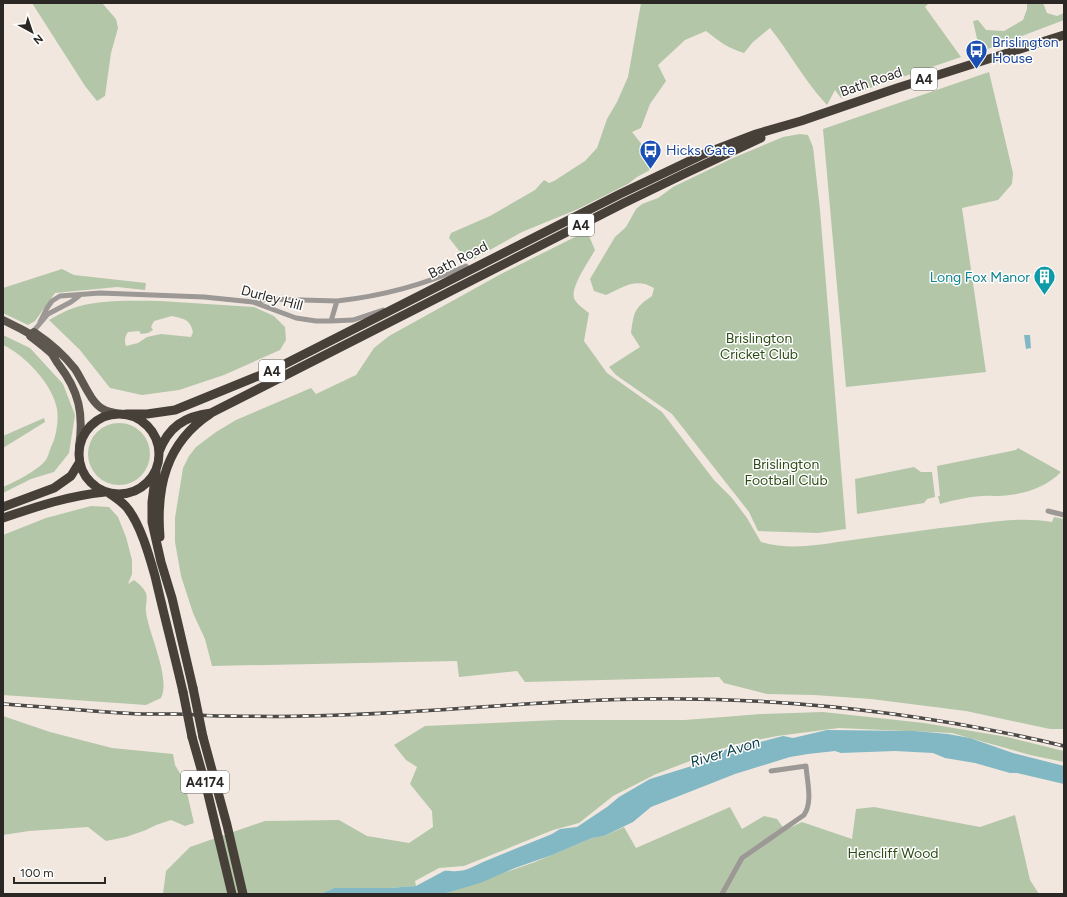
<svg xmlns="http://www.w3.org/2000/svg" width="1067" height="897" viewBox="0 0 1067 897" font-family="Figtree,sans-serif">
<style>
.green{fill:#b3c6a8;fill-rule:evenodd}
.water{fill:#82b8c3}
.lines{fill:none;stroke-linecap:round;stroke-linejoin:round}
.street{stroke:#9c9895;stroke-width:5}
.primary{stroke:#5d5750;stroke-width:8}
.highway{stroke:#474039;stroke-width:9}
.rail-casing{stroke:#4d4945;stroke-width:3.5}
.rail{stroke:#fff;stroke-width:2;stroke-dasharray:6;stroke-linecap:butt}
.highway-bridge{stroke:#474039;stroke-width:9}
.labels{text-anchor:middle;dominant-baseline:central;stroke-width:3;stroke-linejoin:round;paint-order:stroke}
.shield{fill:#fff;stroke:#6a6866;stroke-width:1}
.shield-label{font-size:13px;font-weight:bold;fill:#2a2724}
.transit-label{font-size:14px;fill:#164399;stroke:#fff;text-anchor:start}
.street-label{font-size:14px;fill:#2a2724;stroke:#fff}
.culture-label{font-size:14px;fill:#0d838f;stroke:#fff;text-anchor:end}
.park-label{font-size:14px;fill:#2d4b15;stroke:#fff}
.water-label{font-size:15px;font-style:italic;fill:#063b44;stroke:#fff}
</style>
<rect width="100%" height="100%" fill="#f1e7df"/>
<path class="green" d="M32 3H102L116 19 118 28 111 53 105 96 97 101 85 86Z
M641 3H929L925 7 961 57 841 98 835 90 827 105C805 82 790 53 770 28L753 42 744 53C727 48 719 41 706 31L685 40 658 65 666 81 650 104 641 128 632 132 647 151 650 170 637 177 628 184 578 209 522 232 472 260 461 253 449 238 451 233 490 216 535 190 544 180 549 183 554 181 585 161 597 148 607 119 617 102 628 77Z
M1027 3H1043L1047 13 1057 16 1064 13V20L980 52 973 21 978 20 986 30 1004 31 1023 20 1027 9Z
M989 72 1013 173 1012 184 998 200 962 208 986 372 846 387 823 129Z
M800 134 808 135 813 147 820 210 846 529 818 533 758 531 749 512 672 414 616 375 609 367 640 347 631 333C634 312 634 308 652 296L654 288C636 277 623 287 606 295L594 291 590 279 615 237 626 227 636 209 642 204 658 198 673 187 733 158 783 137Z
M587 231 595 250C589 261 571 286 574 298 576 304 584 309 589 313L584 341 607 373 662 412 714 480 732 498 747 518 761 542C792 551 822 544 852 540 890 535 929 529 967 525 996 521 1024 517 1052 522L1054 517 1064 519V729H1050L966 711 871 699 814 695 767 694 724 683 719 677 525 682 517 671 459 677 457 661 212 666 205 639 193 613 181 576 175 542V518L183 468 189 456 196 447 216 432 236 420 311 388 316 394 356 375 374 348 389 336 501 274Z
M62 269 74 275 146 283 145 290 117 287 55 293 35 321 28 325 3 313V288Z
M160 301 254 307 274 316 285 327 286 340 280 350 224 375 179 390 142 395 110 388 80 350 49 320C55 317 61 313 68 310 95 299 131 301 160 301ZM172 316C184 319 190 319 193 332L191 337 161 334 147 337 138 343 126 346C124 341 125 336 128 332L139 331 141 334 148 333 153 330 151 327 154 321Z
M3 335 30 348 63 384 75 415 69 453 54 472 31 479 3 493V487C13 483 38 470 45 461 48 458 49 452 51 447 56 438 59 419 57 409 53 385 25 355 3 345Z
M44 418 45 422 3 448V436Z
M88 454a31 31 0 1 1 62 0a31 31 0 1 1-62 0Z
M1018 448 1061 472C1043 490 1018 496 993 496 977 495 955 500 940 504L938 496H940L937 466 1016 450Z
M914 467 921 472H932L935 497 927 499 924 503 857 514 855 479Z
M91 506 109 507 118 517 126 537 132 560V574L128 584 134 580C139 584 143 587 146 593 148 599 145 606 146 612 149 635 171 678 161 698L146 705 3 695V535L46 518Z
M823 712 924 723 1007 737 1064 751V762L1030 755 952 733 839 728 777 736 732 745 656 774 613 796 579 823 553 830 464 866 439 868 415 881 416 886 389 888H334L325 892 315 894H163L166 871 190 847 265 821 339 820 367 836 409 843 433 827 432 811 410 784 417 767 406 760 394 745 425 726 557 720H685L761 714Z
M3 716 50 732 112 748 173 754 175 765 184 780 194 823 185 826 171 820 156 825 146 830 126 837 106 841 88 827 29 831 3 835Z
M730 807 742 829 764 816 777 819 785 830 802 822 852 839 856 809 874 807 980 827 1015 815 1030 880 1039 894H443L535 862 592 838 604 836 624 827 636 848Z"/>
<path class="water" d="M1024 335H1030L1031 348 1026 349Z
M827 730 914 731 948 734 970 738 1013 753 1064 766V784L1017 773H1010L975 763 945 758 933 753 895 751 841 753 835 751 808 754 790 757 735 774 651 807 633 822 604 836 592 838 552 855 515 868 480 883 443 894H315L325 892 334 888H389L416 886 444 871C449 870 452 872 457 871 466 871 475 866 483 862L552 834 560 829 577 827 607 807 619 797 650 779 695 765 733 746 753 744 783 736 793 738Z"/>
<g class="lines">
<path class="street" d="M254 302 267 299 337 301C383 296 424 285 466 266
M331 321 337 301
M40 322 47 308 52 301 60 296 100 293 204 297 253 302 296 318 316 321H331L353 320 383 310
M31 334 48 314 71 302 79 296
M1048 511 1064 515
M722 894 742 858 804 815C813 802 807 781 806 766L771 771"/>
<path class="primary" d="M3 320 21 329 30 334V336C38 342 46 348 52 354 55 358 56 362 59 365 79 391 84 414 79 447
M31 334 34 332C49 342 64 355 75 369 83 381 91 403 103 409 107 412 113 412 118 414"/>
<path class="highway" d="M126 414H147L175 410 273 370 620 194 704 154 756 134 801 121 897 88 1064 35
M79 454a40 40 0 1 1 80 0a40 40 0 1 1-80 0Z
M159 452C168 427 185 416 211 413L624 203 684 174 761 138
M156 471 152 502V522L161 562 172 598 193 688
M109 493C116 498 123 502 128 509 141 526 149 555 155 576 164 615 174 653 183 692
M3 507 54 488 71 476 79 463
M3 518C38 506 68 496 105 492
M160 537C156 487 166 443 210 414
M192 737 207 790 232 894
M203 737 227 825 243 894"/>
<defs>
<path id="rail" d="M3 704C49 707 96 712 142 714 153 714 163 714 174 714 190 714 206 716 222 716 249 716 276 717 302 716 417 715 530 700 645 699 786 697 927 713 1064 746"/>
</defs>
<use href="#rail" class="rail-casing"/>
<use href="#rail" class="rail"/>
<path class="highway-bridge" d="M193 688 203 737
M183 692 192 737"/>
</g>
<defs>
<symbol id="bus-pin" viewBox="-11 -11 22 30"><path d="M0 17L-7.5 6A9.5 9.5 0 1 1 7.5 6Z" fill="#1a4fb4" stroke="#fff"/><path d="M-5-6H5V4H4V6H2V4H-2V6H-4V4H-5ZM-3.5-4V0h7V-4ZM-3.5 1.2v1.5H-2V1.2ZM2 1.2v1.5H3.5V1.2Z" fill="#fff"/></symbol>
<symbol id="building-pin" viewBox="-11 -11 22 30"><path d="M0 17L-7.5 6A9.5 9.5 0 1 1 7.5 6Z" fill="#0f9aa8" stroke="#fff"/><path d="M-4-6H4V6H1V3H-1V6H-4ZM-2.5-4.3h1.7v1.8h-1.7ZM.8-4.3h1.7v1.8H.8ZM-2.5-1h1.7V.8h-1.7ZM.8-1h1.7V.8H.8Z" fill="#fff"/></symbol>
</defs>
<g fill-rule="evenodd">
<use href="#bus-pin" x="964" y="38" width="25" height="34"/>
<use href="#bus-pin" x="638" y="138" width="25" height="34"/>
<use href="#building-pin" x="1032" y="264" width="25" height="34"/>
</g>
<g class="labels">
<g class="shield">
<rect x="911" y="68" width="26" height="22" rx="3"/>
<rect x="568" y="214" width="26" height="22" rx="3"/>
<rect x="259" y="360" width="26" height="22" rx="3"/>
<rect x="181" y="771" width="48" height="22" rx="3"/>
</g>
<g class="shield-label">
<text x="924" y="79">A4</text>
<text x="581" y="225">A4</text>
<text x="272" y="371">A4</text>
<text x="205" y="782">A4174</text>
</g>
<g class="transit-label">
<text x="992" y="42">Brislington<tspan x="992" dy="16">House</tspan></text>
<text x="666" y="150">Hicks Gate</text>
</g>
<g class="street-label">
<text transform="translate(871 82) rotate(-19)">Bath Road</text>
<text transform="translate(458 260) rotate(-27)">Bath Road</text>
<text transform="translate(272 298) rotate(15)">Durley Hill</text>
</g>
<g class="culture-label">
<text x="1030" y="277">Long Fox Manor</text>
</g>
<g class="park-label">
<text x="759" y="338">Brislington<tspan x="759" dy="16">Cricket Club</tspan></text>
<text x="786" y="464">Brislington<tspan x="786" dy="16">Football Club</tspan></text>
<text x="893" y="853">Hencliff Wood</text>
</g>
<g class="water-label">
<text transform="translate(725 752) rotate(-17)">River Avon</text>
</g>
</g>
<rect width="1067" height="897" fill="none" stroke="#2a2724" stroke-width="8"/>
<g transform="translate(32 32) rotate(140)" stroke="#ffffff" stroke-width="3" paint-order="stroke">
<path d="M0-3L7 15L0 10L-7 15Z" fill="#2a2724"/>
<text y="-6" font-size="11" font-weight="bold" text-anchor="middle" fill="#2a2724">N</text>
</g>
<path d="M14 877v6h91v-6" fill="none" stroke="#2a2724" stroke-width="2"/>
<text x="20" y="877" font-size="12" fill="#2a2724" stroke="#ffffff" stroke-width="3" paint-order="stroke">100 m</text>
</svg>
